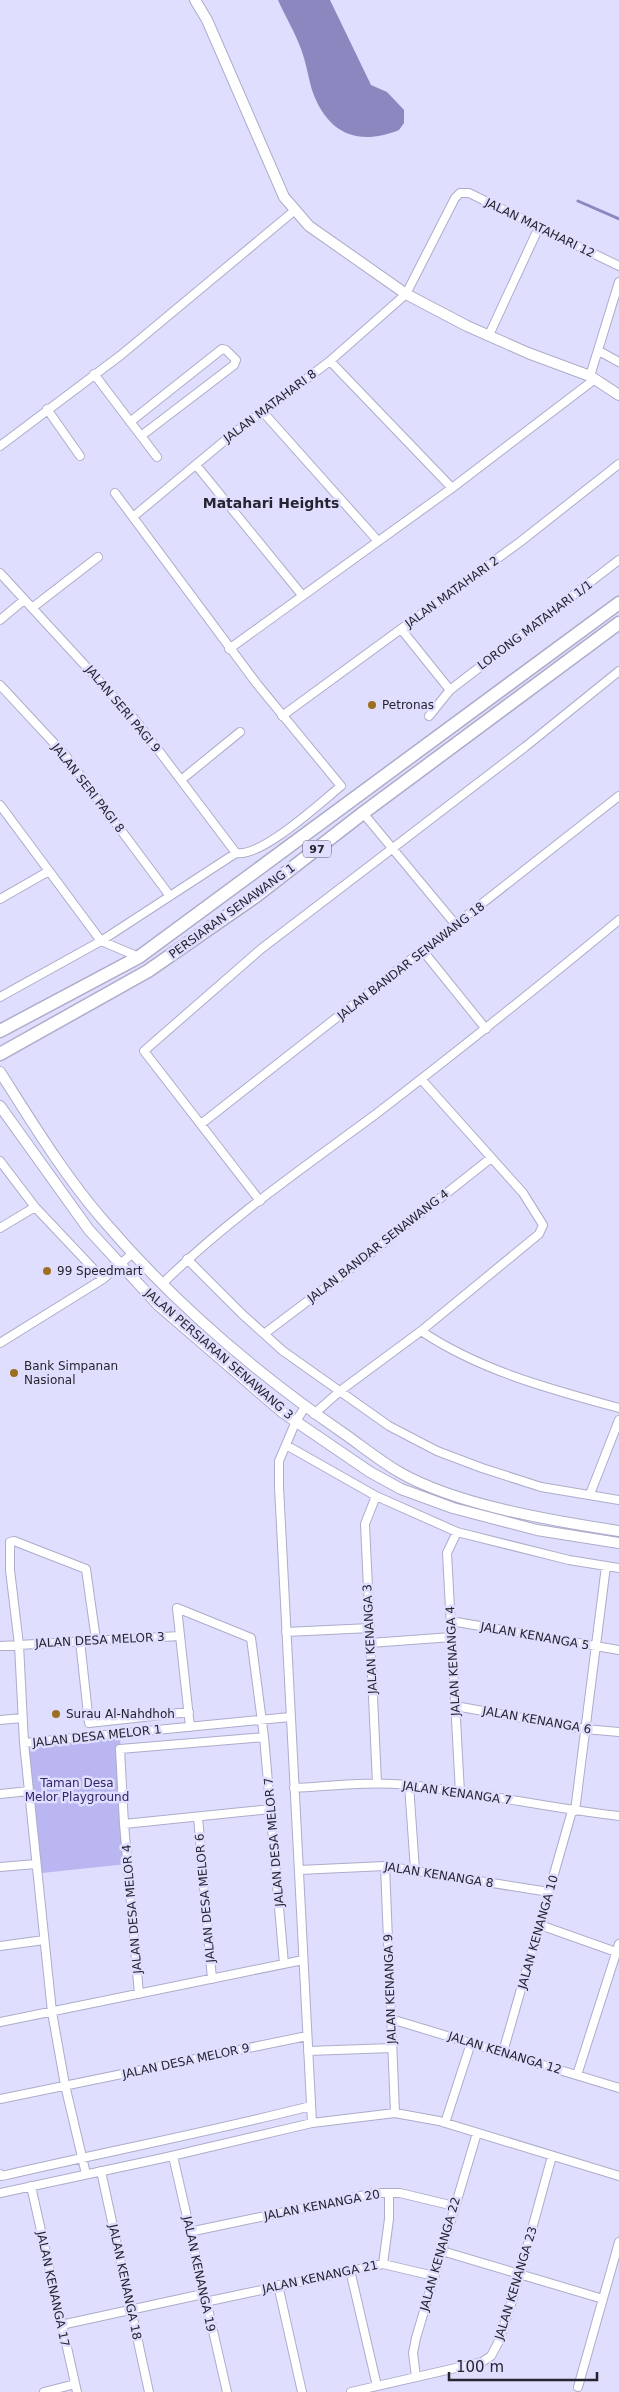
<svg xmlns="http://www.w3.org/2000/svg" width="619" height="2392" viewBox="0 0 619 2392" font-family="'DejaVu Sans',sans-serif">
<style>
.green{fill:#b9b6f1}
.water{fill:#8b87bf}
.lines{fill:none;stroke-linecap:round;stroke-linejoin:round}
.stream{stroke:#8b87bf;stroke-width:3}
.minor-casing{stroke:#adacca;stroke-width:10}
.tertiary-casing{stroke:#adacca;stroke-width:12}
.primary-casing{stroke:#adacca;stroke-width:15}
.minor{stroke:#fff;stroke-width:8}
.tertiary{stroke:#fff;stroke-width:10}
.primary{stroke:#fff;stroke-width:12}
.poi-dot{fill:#9d7021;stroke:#dfdefe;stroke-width:2}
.labels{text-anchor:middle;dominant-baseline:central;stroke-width:5;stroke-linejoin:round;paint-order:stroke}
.shield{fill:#dfdefe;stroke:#5d5c6e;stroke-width:1}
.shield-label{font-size:11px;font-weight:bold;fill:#252430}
.street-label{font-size:12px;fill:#252430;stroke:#dfdefe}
.poi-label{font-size:12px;fill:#252430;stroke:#dfdefe;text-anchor:start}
.park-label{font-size:12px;fill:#322569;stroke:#dfdefe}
.neighbourhood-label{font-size:14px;font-weight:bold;fill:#252430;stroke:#dfdefe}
</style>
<rect width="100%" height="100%" fill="#dfdefe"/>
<path class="green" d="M120 1736 127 1864 42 1873 27 1745Z"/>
<path class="water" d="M278 0H330L371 85 387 92 404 110V123L399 130C357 147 327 133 312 90 308 76 306 62 301 49 295 32 285 16 278 0Z"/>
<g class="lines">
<path class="stream" d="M578 201 619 219"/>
<defs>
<path id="minor" d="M489 335 539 227
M599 351 619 362
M330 361 452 488
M94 374 157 457
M590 376 619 282
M47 409 80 456
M262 411 377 540
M130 422 222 349 226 350 236 360 234 365 141 436
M0 446 121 355 294 211
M196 465 302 595
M133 517 229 437 330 361 406 294 455 198 460 193H469L619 266
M0 573 137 722 236 853
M32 608 98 557
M0 620 24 600
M401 629 450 690
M229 649 452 488 595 379
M0 685 65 755 170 896
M282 716 520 542 619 464
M429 716 450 690 619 560
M181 780 240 732
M0 805 101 941 139 957
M363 813 456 925
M0 899 49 871
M423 951 486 1029
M0 997 101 941 236 853C261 858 320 803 341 786L257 684 115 493
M201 1124 619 796
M0 1161 35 1207 103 1279
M260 1201 144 1051 261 949 525 747 619 671
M0 1228 35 1207
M187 1259 242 1314 283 1351 389 1426 437 1451 482 1468 541 1487 619 1500
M162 1284C227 1220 303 1168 376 1114 458 1051 539 986 619 920
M421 1331C481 1371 550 1389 619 1408
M264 1334 366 1257 491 1158
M0 1343 103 1279 133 1253
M305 1407 296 1421 279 1461V1487L312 2123
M314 1414 340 1391 421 1331 539 1234 543 1225 523 1193 421 1079
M286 1445 376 1496 457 1532 569 1560 619 1568
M590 1494 619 1420
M376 1496 365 1524 377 1783
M457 1532 447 1553 460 1793
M451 1621 619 1650
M286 1632 370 1628
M80 1641 89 1723 189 1712
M370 1643 452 1637
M0 1646 180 1636
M455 1706 585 1729 619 1732
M0 1720 22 1718
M190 1727 177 1608 251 1638 264 1737 284 1964
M24 1743 290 1717
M409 1785 415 1870
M294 1788C332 1786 370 1781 408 1785 479 1792 548 1808 619 1816
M0 1794 29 1791
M575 1811 606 1566
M198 1817 212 1979
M124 1824 271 1809
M385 1866 395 2113
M0 1867 36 1864
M299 1870 385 1866 549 1892
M540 1925 619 1953
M0 1946 44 1940
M139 1994 124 1824 120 1749 264 1737
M391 2019 619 2088
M0 2022 303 1960
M308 2051 392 2048
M503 2052 572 1811
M577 2075 619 1944
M0 2099 307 2036
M445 2123 471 2043
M173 2156 227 2392
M101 2171 149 2392
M0 2174 2 2176C105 2152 209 2132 311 2106
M86 2174 65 2085 52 2012 24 1743 19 1645 10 1570V1542L14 1541 86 1569 96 1640
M31 2186 77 2392
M0 2193 163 2158 312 2123 395 2113 439 2121 619 2176
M189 2232 375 2193H400L454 2206
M442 2251 603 2299
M383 2264 389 2219V2193
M350 2270 377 2386
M278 2285 302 2392
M205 2302 383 2264 434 2276
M61 2325 203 2294
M416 2377 413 2353 416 2338 477 2133
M578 2387 619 2242
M44 2392 75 2384
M351 2392 482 2362 491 2356 499 2341 513 2298 552 2156"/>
<path id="tertiary" d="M195 0 207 20 284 197 309 226 406 294 467 326 528 353 590 376 619 395
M0 1072C32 1122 64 1175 103 1220 173 1302 257 1374 346 1435 363 1447 380 1461 399 1472 456 1505 553 1521 619 1531
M0 1106 89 1230 158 1305 282 1412 370 1472 401 1489 453 1508 537 1530 619 1543"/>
<path id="primary" d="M0 1031 139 957 619 603
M0 1054 148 971 256 896 363 813 619 623"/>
</defs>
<use href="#minor" class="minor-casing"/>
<use href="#tertiary" class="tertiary-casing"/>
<use href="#primary" class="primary-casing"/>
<use href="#minor" class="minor"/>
<use href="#tertiary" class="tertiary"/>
<use href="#primary" class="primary"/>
</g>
<g class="poi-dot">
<circle cx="372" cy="705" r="5"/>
<circle cx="47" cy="1271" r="5"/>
<circle cx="14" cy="1373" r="5"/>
<circle cx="56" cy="1714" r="5"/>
</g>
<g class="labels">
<rect class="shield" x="303" y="840.5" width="28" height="17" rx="4"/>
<g class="shield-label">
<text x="317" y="849">97</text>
</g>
<g class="street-label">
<text transform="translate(540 228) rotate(26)">JALAN MATAHARI 12</text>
<text transform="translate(270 406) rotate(-37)">JALAN MATAHARI 8</text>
<text transform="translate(452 592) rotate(-36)">JALAN MATAHARI 2</text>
<text transform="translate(535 625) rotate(-37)">LORONG MATAHARI 1/1</text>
<text transform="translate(123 709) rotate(50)">JALAN SERI PAGI 9</text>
<text transform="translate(88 788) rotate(52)">JALAN SERI PAGI 8</text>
<text transform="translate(232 911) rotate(-36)">PERSIARAN SENAWANG 1</text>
<text transform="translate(411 961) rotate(-38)">JALAN BANDAR SENAWANG 18</text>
<text transform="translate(378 1246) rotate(-38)">JALAN BANDAR SENAWANG 4</text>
<text transform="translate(219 1354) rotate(41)">JALAN PERSIARAN SENAWANG 3</text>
<text transform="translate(535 1636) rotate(10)">JALAN KENANGA 5</text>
<text transform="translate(370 1639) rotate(-93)">JALAN KENANGA 3</text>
<text transform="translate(100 1640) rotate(-3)">JALAN DESA MELOR 3</text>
<text transform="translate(453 1661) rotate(-93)">JALAN KENANGA 4</text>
<text transform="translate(537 1720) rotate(10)">JALAN KENANGA 6</text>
<text transform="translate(97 1736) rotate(-6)">JALAN DESA MELOR 1</text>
<text transform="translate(457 1793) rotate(8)">JALAN KENANGA 7</text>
<text transform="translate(274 1842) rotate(-95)">JALAN DESA MELOR 7</text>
<text transform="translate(439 1875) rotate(9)">JALAN KENANGA 8</text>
<text transform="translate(205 1898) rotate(-95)">JALAN DESA MELOR 6</text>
<text transform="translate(132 1909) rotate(-95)">JALAN DESA MELOR 4</text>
<text transform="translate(538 1932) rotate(-74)">JALAN KENANGA 10</text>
<text transform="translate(390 1989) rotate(-92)">JALAN KENANGA 9</text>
<text transform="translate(505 2053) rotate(17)">JALAN KENANGA 12</text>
<text transform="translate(186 2061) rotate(-12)">JALAN DESA MELOR 9</text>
<text transform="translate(322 2205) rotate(-11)">JALAN KENANGA 20</text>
<text transform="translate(440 2254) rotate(-74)">JALAN KENANGA 22</text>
<text transform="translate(199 2274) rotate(78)">JALAN KENANGA 19</text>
<text transform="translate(320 2277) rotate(-12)">JALAN KENANGA 21</text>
<text transform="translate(125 2282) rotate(78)">JALAN KENANGA 18</text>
<text transform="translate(516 2283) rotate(-73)">JALAN KENANGA 23</text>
<text transform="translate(53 2289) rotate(78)">JALAN KENANGA 17</text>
</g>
<g class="poi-label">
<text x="382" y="705">Petronas</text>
<text x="57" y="1271">99 Speedmart</text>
<text x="24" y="1366">Bank Simpanan<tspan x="24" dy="14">Nasional</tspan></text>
<text x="66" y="1714">Surau Al-Nahdhoh</text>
</g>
<g class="park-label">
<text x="77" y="1783">Taman Desa<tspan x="77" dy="14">Melor Playground</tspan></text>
</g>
<g class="neighbourhood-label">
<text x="271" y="503">Matahari Heights</text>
</g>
</g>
<path d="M449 2372v8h148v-8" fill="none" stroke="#252430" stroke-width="2.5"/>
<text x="456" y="2372" font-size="15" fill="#252430" stroke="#dfdefe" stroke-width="4" paint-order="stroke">100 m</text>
</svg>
